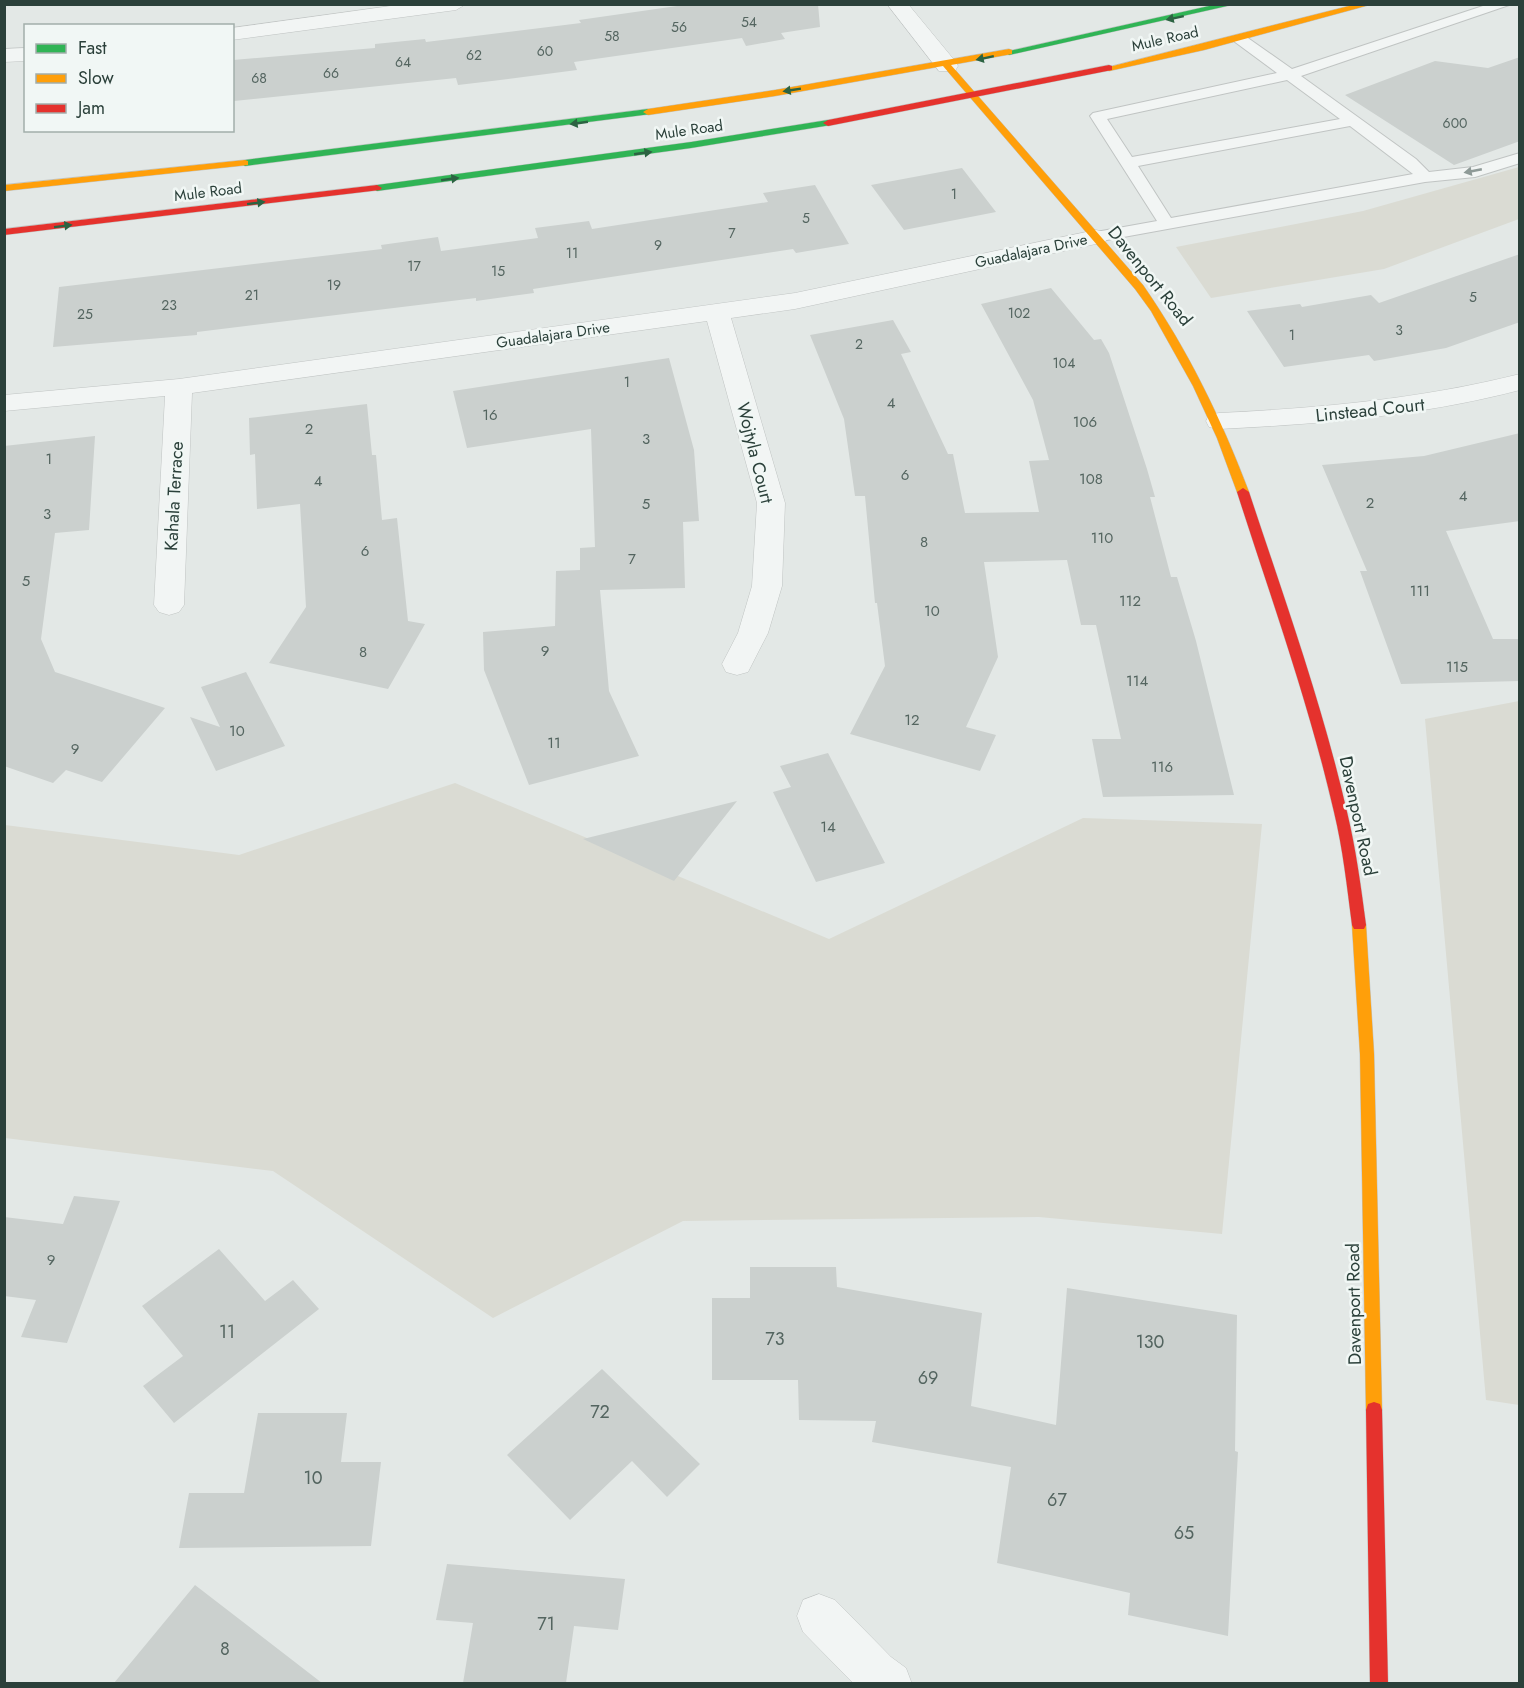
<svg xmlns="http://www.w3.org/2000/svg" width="1524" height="1688" viewBox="0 0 1524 1688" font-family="Jost,sans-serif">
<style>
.green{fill:#dadbd3}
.building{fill:#cbd0ce}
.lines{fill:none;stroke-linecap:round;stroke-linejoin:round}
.lane-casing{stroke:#c0c4c3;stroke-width:2}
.street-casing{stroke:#c0c4c3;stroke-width:1}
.fast-casing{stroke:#c0c4c3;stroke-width:1}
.slow-casing{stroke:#c0c4c3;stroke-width:1}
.jam-casing{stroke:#c0c4c3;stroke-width:1}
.lane{fill:#f2f5f4;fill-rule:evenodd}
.street{fill:#f2f5f4;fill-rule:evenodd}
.fast{fill:#30b455;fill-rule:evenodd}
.slow{fill:#ff9f0a;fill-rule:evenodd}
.jam{fill:#e5322d;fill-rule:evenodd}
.oneway{fill:#2c6342}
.oneway2{fill:#8e9a97}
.labels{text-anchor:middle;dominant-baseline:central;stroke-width:5;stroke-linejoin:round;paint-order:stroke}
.far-number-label{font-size:14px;fill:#546560}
.far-street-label{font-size:15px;fill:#2b403a;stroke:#f1f7f5}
.number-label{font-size:15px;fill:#546560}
.street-label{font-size:18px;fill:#2b403a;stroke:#f1f7f5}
.near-number-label{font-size:18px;fill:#546560}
</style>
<rect width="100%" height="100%" fill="#e3e8e6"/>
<path class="green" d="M1519 167V219L1384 269 1211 298 1176 247 1363 211Z
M1519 701H1520L1519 1405 1486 1400 1425 719Z
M455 783 829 939 1083 818 1262 824 1222 1234 1039 1217 683 1221 493 1318 273 1171 5 1138V825L239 855Z"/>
<path class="building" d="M691 4H818L820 27 781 33 785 39 746 46 742 38 574 62 577 70 492 81 458 85 456 78 234 101 233 60 375 48V44L425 39 426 42 581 23 579 20Z
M1520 57V141L1454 165 1345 95 1435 61 1488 68Z
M962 168 996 212 904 230 871 185Z
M815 185 849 244 796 253 793 249 533 289 534 293 476 301V298L197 332V335L53 347 59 287 382 249 381 245 438 237 441 251 538 238 535 228 589 221 592 229 768 202 763 193Z
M1520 254V322L1446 348 1374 361 1369 355 1284 367 1247 311 1300 304 1302 307 1371 295 1379 303Z
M1051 288 1094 340 1101 339 1109 353 1147 469 1155 497H1150L1171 577H1177L1196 641 1234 795 1103 797 1092 739H1121L1096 625H1081L1067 560 984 562 998 657 966 727 996 735 980 771 850 734 885 666 877 603H875L865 496H855L844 419 810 335 893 320 911 352 901 354 948 454H953L965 513 1039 512 1029 461 1049 460 1033 400 981 304Z
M669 358 694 450 699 521 683 522 685 588 600 590 609 691 639 756 529 785 484 670 483 632 555 626 556 571 580 570V548L595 547 591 429 467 448 453 391Z
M367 404 372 455H376L382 520 397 518 408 621 425 624 388 689 269 663 306 607 300 504 257 509 255 454 250 455 249 418Z
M1520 433V521L1446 531 1493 639H1520V681L1401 684 1360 571H1367L1322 465 1424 456Z
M95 436 89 530 55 533 41 639 55 672 165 708 102 782 66 770 53 783 4 766V446Z
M246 672 285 746 216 771 190 717 220 727 201 687Z
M828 753 885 863 816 882 773 792 791 787 780 766Z
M737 801 674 881 583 839Z
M74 1196 120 1201 67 1343 21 1337 36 1300 4 1296V1217L63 1224Z
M219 1249 265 1301 293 1280 319 1309 174 1423 143 1386 183 1356 142 1306Z
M750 1267H836L837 1287 982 1313 971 1406 1056 1425 1067 1288 1237 1315 1235 1451 1238 1452 1228 1636 1128 1615 1130 1593 997 1563 1011 1467 872 1442 876 1421 799 1420 798 1380H712V1298H750Z
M602 1369 700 1464 667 1497 632 1461 570 1520 507 1455Z
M258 1413H347L341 1462H381L371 1546 179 1548 189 1493H244Z
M447 1564 625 1579 618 1630 574 1626 566 1683H463L473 1623 436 1620Z
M195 1585 322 1683H114Z"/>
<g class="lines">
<defs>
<path id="lane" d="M1489 4H1512L1301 76 1416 159 1429 172 1473 167 1520 153V163L1475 177 1425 182 1096 242 1088 237 1096 232 1157 221 1090 116 1093 113 1277 73 1235 42 1233 39 1235 36H1245L1292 69ZM1287 80 1340 119 1132 157 1107 119ZM1350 126 1413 174 1171 218 1138 166Z"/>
<path id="street" d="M405 4H466L456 10 232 40V28Z
M887 4H908L955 61 958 66 955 71H939Z
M26 48V61L4 62V49Z
M1096 230 1105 232 1108 237 1105 242 795 309 731 318 785 503 782 586 768 633 748 672 737 675 726 672 722 664 738 633 752 586 757 503 707 321 192 393 184 605 179 612 169 615 159 612 154 605 165 396 4 411V395L179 379 795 293Z
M1520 374V390C1420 416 1321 424 1219 429L1209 427 1206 421 1209 415 1219 413C1321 408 1420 399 1520 374Z
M819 1594 835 1600 891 1657 906 1668 912 1684H854L803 1632 797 1616 803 1600Z"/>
<path id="fast" d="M1218 4H1236L1009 55 1005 52Z
M648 109 653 112 651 114 245 166 240 163 245 160Z
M828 120 831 121V125L691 148 377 191 372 188 377 185 691 142Z"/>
<path id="slow" d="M1357 4H1373L1204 50 1109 71 1105 68Z
M1009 49 1012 50V54L951 65 1143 285C1188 350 1221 418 1249 492L1247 495 1243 496 1237 492 1217 438 1193 386 1151 311 1135 289 943 66 775 96 648 115 643 112 648 109 775 90Z
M245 160 248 161V165L4 191V185Z
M1359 919 1364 921 1366 925 1374 1054 1382 1410 1380 1416 1374 1418 1368 1416 1366 1410 1360 1054 1352 925 1354 921Z"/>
<path id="jam" d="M1109 65 1112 66V70L828 126 823 123 828 120Z
M377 185 382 188 380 190 4 235V229Z
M1243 488 1249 492C1284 598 1322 703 1347 812 1356 849 1361 887 1366 925L1364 929H1354L1352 925C1347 887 1343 849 1334 812 1309 703 1271 598 1237 492Z
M1374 1402 1380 1404 1382 1410 1388 1684H1370L1366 1410 1368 1404Z"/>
</defs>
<use href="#lane" class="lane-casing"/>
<use href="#street" class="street-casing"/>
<use href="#fast" class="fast-casing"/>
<use href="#slow" class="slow-casing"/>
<use href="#jam" class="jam-casing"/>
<use href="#lane" class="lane"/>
<use href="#street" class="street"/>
<use href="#fast" class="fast"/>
<use href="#slow" class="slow"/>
<use href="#jam" class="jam"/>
</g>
<defs><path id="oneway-solid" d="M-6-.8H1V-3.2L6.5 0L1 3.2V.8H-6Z" transform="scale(1.5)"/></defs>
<g class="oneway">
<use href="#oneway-solid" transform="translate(1175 18) rotate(168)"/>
<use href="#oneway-solid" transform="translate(985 58) rotate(168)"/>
<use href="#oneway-solid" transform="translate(792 90) rotate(171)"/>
<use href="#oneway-solid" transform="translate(579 123) rotate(172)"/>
<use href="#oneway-solid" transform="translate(643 153) rotate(-8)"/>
<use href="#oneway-solid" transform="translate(450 179) rotate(-8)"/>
<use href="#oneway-solid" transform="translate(256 203) rotate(-7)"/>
<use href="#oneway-solid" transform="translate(63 226) rotate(-7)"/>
</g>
<use class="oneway2" href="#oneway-solid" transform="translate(1473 171) rotate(169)"/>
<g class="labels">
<g class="far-number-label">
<text x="749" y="22">54</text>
<text x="679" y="27">56</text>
<text x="612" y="36">58</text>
<text x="545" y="51">60</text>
<text x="474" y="55">62</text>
<text x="403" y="62">64</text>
<text x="331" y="73">66</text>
<text x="259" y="78">68</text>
<text x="1455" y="123">600</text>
<text x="954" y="194">1</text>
<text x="806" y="218">5</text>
<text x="732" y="233">7</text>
<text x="658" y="245">9</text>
<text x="572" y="253">11</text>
<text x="414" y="266">17</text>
<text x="498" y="271">15</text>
<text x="334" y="285">19</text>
<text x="252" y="295">21</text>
<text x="1473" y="297">5</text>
<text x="169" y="305">23</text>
<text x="1019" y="313">102</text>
<text x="85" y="314">25</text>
<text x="1399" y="330">3</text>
<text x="1292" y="335">1</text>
<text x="859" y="344">2</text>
<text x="1064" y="363">104</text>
<text x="627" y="382">1</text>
</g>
<g class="far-street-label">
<text transform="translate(1165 39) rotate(-13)">Mule Road</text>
<text transform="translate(689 130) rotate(-8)">Mule Road</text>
<text transform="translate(208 192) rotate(-7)">Mule Road</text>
<text transform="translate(1031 251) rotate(-12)">Guadalajara Drive</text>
<text transform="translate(553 335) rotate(-8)">Guadalajara Drive</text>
</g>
<g class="number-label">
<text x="891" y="403">4</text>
<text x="490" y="415">16</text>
<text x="1085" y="422">106</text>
<text x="309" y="429">2</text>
<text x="646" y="439">3</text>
<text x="49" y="459">1</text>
<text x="905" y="475">6</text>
<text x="1091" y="479">108</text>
<text x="318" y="481">4</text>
<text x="1463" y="496">4</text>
<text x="1370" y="503">2</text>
<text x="646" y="504">5</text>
<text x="47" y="514">3</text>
<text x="1102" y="538">110</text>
<text x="924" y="542">8</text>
<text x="365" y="551">6</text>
<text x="632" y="559">7</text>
<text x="26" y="581">5</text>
<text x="1420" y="591">111</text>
<text x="1130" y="601">112</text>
<text x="932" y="611">10</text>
<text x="545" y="651">9</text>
<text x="363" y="652">8</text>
<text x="1457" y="667">115</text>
<text x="1137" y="681">114</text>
<text x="912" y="720">12</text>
<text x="237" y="731">10</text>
<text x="554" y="743">11</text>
<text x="75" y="749">9</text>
<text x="1162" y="767">116</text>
<text x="828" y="827">14</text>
<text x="51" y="1260">9</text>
</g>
<g class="street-label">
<text transform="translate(1150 276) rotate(51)">Davenport Road</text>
<text transform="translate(1370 410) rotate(-6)">Linstead Court</text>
<text transform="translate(755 453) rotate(76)">Wojtyla Court</text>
<text transform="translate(174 496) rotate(-87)">Kahala Terrace</text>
<text transform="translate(1358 816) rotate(78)">Davenport Road</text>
<text transform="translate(1354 1304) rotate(-91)">Davenport Road</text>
</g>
<g class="near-number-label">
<text x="227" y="1332">11</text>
<text x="775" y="1339">73</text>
<text x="1150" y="1342">130</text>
<text x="928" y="1378">69</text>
<text x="600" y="1412">72</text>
<text x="313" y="1478">10</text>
<text x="1057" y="1500">67</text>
<text x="1184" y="1533">65</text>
<text x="546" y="1624">71</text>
<text x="225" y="1649">8</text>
</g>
</g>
<rect width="1524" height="1688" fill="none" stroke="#2b403a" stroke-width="12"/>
<rect x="24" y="24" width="210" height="108" fill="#f1f7f5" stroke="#a2aeaa" stroke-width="1.5"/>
<rect x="36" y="44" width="30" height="9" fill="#30b455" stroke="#a2aeaa" stroke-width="1.5"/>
<text x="78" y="54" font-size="18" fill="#2b403a">Fast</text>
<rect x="36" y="74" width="30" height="9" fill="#ff9f0a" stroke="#a2aeaa" stroke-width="1.5"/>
<text x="78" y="84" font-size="18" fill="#2b403a">Slow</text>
<rect x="36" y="104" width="30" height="9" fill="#e5322d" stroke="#a2aeaa" stroke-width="1.5"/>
<text x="78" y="114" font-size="18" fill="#2b403a">Jam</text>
</svg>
